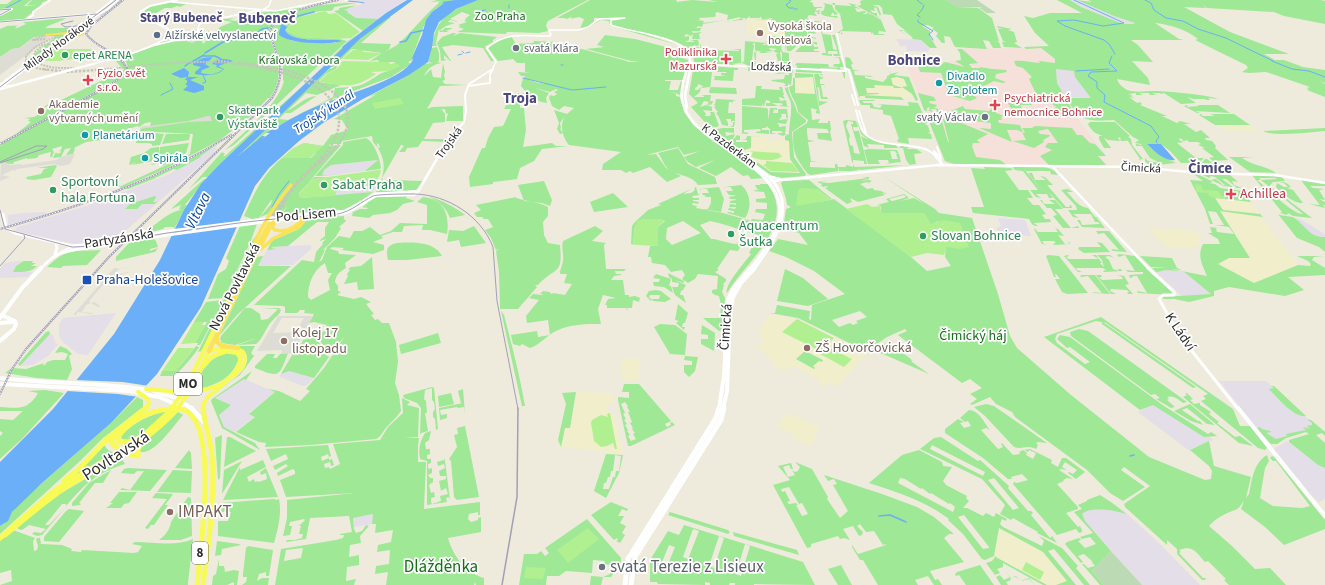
<svg xmlns="http://www.w3.org/2000/svg" width="1325" height="585" viewBox="0 0 1325 585" font-family="'Source Sans 3',sans-serif">
<style>
.industrial{fill:#e3dee7}
.education{fill:#f1eecc}
.medical{fill:#f5e0da}
.green{fill:#9ee896;fill-rule:evenodd}
.cemetery{fill:#bcdab3}
.pitch{fill:#b1f091}
.plaza{fill:#deddd5;fill-rule:evenodd}
.water{fill:#6aaff7}
.pier{fill:#eeebdd}
.lines{fill:none;stroke-linecap:round;stroke-linejoin:round}
.stream-far1{stroke:#6aaff7;stroke-width:1}
.stream{stroke:#6aaff7;stroke-width:1.5}
.canal{stroke:#6aaff7;stroke-width:1.5}
.ferry{stroke:#0447a8;stroke-width:1;stroke-dasharray:2.5 2;stroke-linecap:butt}
.trunk-tunnel-far2{stroke:#c7c5ba;stroke-width:2;stroke-dasharray:2 1;stroke-linecap:butt}
.trunk-tunnel-far1{stroke:#c7c5ba;stroke-width:2.5;stroke-dasharray:2.5 1.5;stroke-linecap:butt}
.trunk-tunnel{stroke:#c7c5ba;stroke-width:3.5;stroke-dasharray:3.5 1.5;stroke-linecap:butt}
.tertiary-far4{stroke:#fff;stroke-width:1.5}
.tertiary-far3{stroke:#fff;stroke-width:2}
.tertiary-far2{stroke:#fff;stroke-width:2.5}
.tertiary-far1{stroke:#fff;stroke-width:3}
.tertiary{stroke:#fff;stroke-width:4}
.secondary-far4{stroke:#fff;stroke-width:2}
.secondary-far3{stroke:#fff;stroke-width:2.5}
.secondary-far2{stroke:#fff;stroke-width:3}
.secondary-far1{stroke:#fff;stroke-width:4}
.secondary{stroke:#fff;stroke-width:5}
.primary-far1{stroke:#f8fa56;stroke-width:4}
.primary{stroke:#f8fa56;stroke-width:5}
.trunk-far2{stroke:#fce257;stroke-width:2}
.trunk-far1{stroke:#fce257;stroke-width:3.5}
.trunk{stroke:#fce257;stroke-width:4.5}
.tram-far1{stroke:#a29fb7;stroke-width:1}
.tram{stroke:#a29fb7;stroke-width:1.5}
.rail-casing{stroke:#a29fb7;stroke-width:2}
.rail{stroke:#fff;stroke-width:1;stroke-dasharray:1.5;stroke-linecap:butt}
.education-dot{fill:#8d6e63;stroke:#fff;stroke-width:1.5}
.service-dot{fill:#5c6f8a;stroke:#fff;stroke-width:1.5}
.worship-dot{fill:#6b7280;stroke:#fff;stroke-width:1.5}
.leisure-dot{fill:#2e9e5b;stroke:#fff;stroke-width:1.5}
.health-dot{fill:#e0444e;stroke:#fff;stroke-width:1.5}
.culture-dot{fill:#0f9aa8;stroke:#fff;stroke-width:1.5}
.transit-dot{fill:#1a4fb4;stroke:#fff;stroke-width:1.5}
.labels{text-anchor:middle;dominant-baseline:central;stroke-width:3.5;stroke-linejoin:round;paint-order:stroke}
.far-park-label{font-size:12px;fill:#156f19;stroke:#fff}
.far-education-label{font-size:12px;fill:#785e54;stroke:#fff;text-anchor:start}
.far-service-label{font-size:12px;fill:#4e5e75;stroke:#fff;text-anchor:start}
.far-street-label{font-size:12px;fill:#2c2c2c;stroke:#fff}
.far-worship-label{font-size:12px;fill:#5b616d;stroke:#fff;text-anchor:start}
.far-health-label{font-size:12px;fill:#be3a42;stroke:#fff;text-anchor:start}
.far-leisure-label{font-size:12px;fill:#27864d;stroke:#fff;text-anchor:start}
.far-culture-label{font-size:12px;fill:#0d838f;stroke:#fff;text-anchor:start}
.far-neighbourhood-label{font-size:13px;font-weight:bold;fill:#4c4880;stroke:#fff}
.far-water-label{font-size:13px;font-style:italic;fill:#0447a8;stroke:#fff}
.shield{fill:#fff;stroke:#6b6b6b;stroke-width:1}
.shield-label{font-size:13px;font-weight:bold;fill:#2c2c2c}
.leisure-label{font-size:14px;fill:#27864d;stroke:#fff;text-anchor:start}
.health-label{font-size:14px;fill:#be3a42;stroke:#fff;text-anchor:start}
.street-label{font-size:14px;fill:#2c2c2c;stroke:#fff}
.transit-label{font-size:14px;fill:#164399;stroke:#fff;text-anchor:start}
.education-label{font-size:14px;fill:#785e54;stroke:#fff;text-anchor:start}
.park-label{font-size:14px;fill:#156f19;stroke:#fff}
.far-district-label{font-size:15px;font-weight:bold;fill:#4c4880;stroke:#fff}
.water-label{font-size:15px;font-style:italic;fill:#0447a8;stroke:#fff}
.near-street-label{font-size:17px;fill:#2c2c2c;stroke:#fff}
.near-education-label{font-size:17px;fill:#785e54;stroke:#fff;text-anchor:start}
.near-park-label{font-size:17px;fill:#156f19;stroke:#fff}
.near-worship-label{font-size:17px;fill:#5b616d;stroke:#fff;text-anchor:start}
</style>
<rect width="100%" height="100%" fill="#eeebdd"/>
<path class="industrial" d="M348 0H406L385 13 378 19 373 20 356 18 344 10 366 3 346 1Z
M1070 0H1077L1114 16 1135 23 1133 24H1124L1081 7Z
M896 39 921 40 930 49 927 52 907 51 906 46H899V43Z
M1056 68 1074 71 1091 98 1064 97 1057 83Z
M217 146 215 151H216L212 155 115 240 75 244 24 233 17 231 15 228 89 205 165 176 200 158 198 157Z
M379 160 365 171 321 176 324 170 331 165Z
M374 185 376 186 373 192 335 196 337 191 341 189Z
M45 212 47 214 8 225V215L21 213Z
M998 218 1025 220 1031 236 998 233 997 228 1001 226Z
M1296 218 1300 219 1325 234V237L1319 238 1304 228Z
M311 245V247L312 248 293 265 257 266 269 247Z
M20 261H24L16 266 13 272H32L28 277 0 278V269L4 263Z
M1163 270 1183 271 1211 294 1182 296 1156 272H1163Z
M116 313 88 355 78 354 64 343 59 336V325L63 318Z
M50 334 53 335 56 344 59 343 48 356 33 365 20 366Z
M285 371H289L314 378 307 385 303 386 280 377 279 376Z
M244 379 275 392 249 413 255 416 235 432 224 427 219 415 231 405 215 398Z
M1219 381H1266L1318 428 1286 438 1277 444 1269 443Z
M1154 404 1211 438 1213 440 1190 449 1191 452 1138 412Z
M1287 441 1318 465 1325 468V499L1319 502 1311 495 1274 449Z
M1095 507 1120 509 1124 511 1161 545 1200 585H1142L1083 519 1081 512 1083 510Z
M373 514 372 524 354 527 353 518Z"/>
<path class="education" d="M747 19 773 20 784 25 785 37 762 35V33L747 35Z
M890 76 905 77 914 97 905 96 906 100 860 98 858 78 886 81Z
M795 77H813L815 94 795 93 794 80Z
M1215 125H1249L1259 131 1228 132Z
M751 136 767 137 768 142H774V140H789L790 159 801 173 771 172 744 153 741 151 751 148Z
M1215 198 1251 202 1260 214 1223 210Z
M1220 211 1261 216 1298 265 1254 283 1218 264 1229 258H1250Z
M1147 228 1194 231 1201 239 1196 247H1166Z
M769 315 798 319 867 354 836 387 829 383 828 385 825 383 823 387 819 386V380L797 367 780 370 755 344 763 343 758 329Z
M622 358 640 359 638 381 621 380Z
M578 392 614 393V403L608 405 607 411 615 415 623 454 561 447 558 440 566 404 562 393Z
M787 413 820 427 811 446 795 440 794 435 776 427Z
M999 528 1043 552 1067 581 1056 585H1047L994 556Z"/>
<path class="medical" d="M1040 48 1055 59 1057 83 1076 116 1106 156 1100 157 1107 165H952L945 162 908 69 904 61 939 63 962 60 960 58 962 54 958 49Z"/>
<path class="green" d="M12 0H31L24 6 38 5H27L32 0H49L41 3 43 4 24 19 0 22V15L12 9 0 10V4H7Z
M437 0H455C425 5 422 34 412 58L413 60 408 62 411 64 391 77 327 101 303 112 266 133 237 156 329 69 333 68 339 62 336 69 326 74 318 82 341 85 317 95 306 93 287 111C297 106 305 97 316 96L315 97 291 113H285L279 119 288 120 333 97 335 88C344 87 352 88 361 85 372 81 379 72 389 71L396 63 393 64 395 62H379L378 60 370 61 382 53 352 49 333 67H330L361 38 388 17H391L361 43 391 44 389 49 383 53C387 50 393 48 397 45 412 32 424 15 439 3L438 2 442 1 430 2Z
M478 0H588L548 21 546 25 548 31 539 33 507 32 506 34C490 33 474 33 457 32L464 29 458 27 461 26 458 25 467 22 464 21 466 20 465 19 470 15 462 12 450 19 459 22 450 20 448 22 455 23 446 26 440 30 445 32 442 31 445 28H453L446 31 449 32H440L439 29 436 43 437 46H432C436 16 452 10 478 0Z
M590 0H676L677 2 692 0 717 2 709 0H812L809 2H812L814 7H822V8H817L815 11 821 10 819 12 820 14H817L818 12H814L817 16 809 15 807 18 810 20 802 23 807 25V37L791 51H787L784 23 786 52 784 42H782V45L775 44 777 46H783L781 47 782 51H783L782 52 789 53V61H782V53L780 51 781 61H772H778L776 54H779L773 51 777 49 770 48 769 49 773 51 764 52 772 53H760L759 52 762 51H757L756 53V60H762H755L754 53 757 51 755 50V43L752 44 754 45 752 60 756 62 755 65H771L763 63 781 65V62H778H787V67L750 66V71H748C749 65 747 65 742 63L743 61 744 63 745 41 767 43 768 42 765 41H769V43L763 44V45L771 44 772 41 770 36 785 37 784 25 771 20 773 18 765 19 770 20 755 19H762L760 16V18L751 17 759 18H750V16L745 20 744 39 745 19 746 18H740L743 19V21V20L728 21 725 22 740 19V17L727 20 728 15 717 12 715 14 716 15 715 17 699 18 700 20H697L704 21 703 23 726 20 703 24 702 27 698 26 696 28H701L700 31H692L693 33 702 32 699 34 700 39H692L693 34 691 36 686 34 684 37 689 36V40L685 42H694V41L690 40H698L699 45 697 46 693 45V48L698 47 701 49 700 47 701 43V47L705 50 739 51V50L732 49H741V63L732 64 736 65 694 63 697 62H694C694 40 652 35 641 33L678 45 614 27 610 25 609 21 601 20 589 27 603 18H594V21L588 27 580 29 584 19 579 17 570 19 572 18 571 17 567 19 564 18H557Z
M863 0H946L959 8H978L992 18 999 41 996 42H999L1001 48H993L989 41 983 40 987 49 955 47 950 37 944 36 945 43H942L936 36 938 33 932 29 934 28 928 25 922 26 930 31V37L937 48H930L921 40 911 39 913 38 903 30 901 31 909 37 899 30H904L915 38 897 24 892 15 883 14 882 8 879 5H872L878 7 881 14 880 16 876 7 874 8 875 11 870 10 873 13H877V16L883 20 857 6 861 5 860 1Z
M1057 0H1070L1081 7 1123 24H1133L1135 23 1114 16 1077 0 1092 2 1088 0H1325L1321 1H1325V24L1284 16 1274 12 1207 8 1202 4 1206 8 1184 7 1230 32 1289 54H1264L1275 60H1284L1303 67 1325 70V83L1320 81 1325 84V97L1307 90 1309 89 1306 88 1310 87 1266 72 1249 73 1242 72 1248 68 1246 65 1195 40 1198 39C1185 29 1171 25 1155 23L1179 39 1184 40H1131L1138 45 1153 62 1132 61 1148 78 1150 85 1117 79C1118 83 1122 87 1127 90 1135 93 1147 91 1155 91 1166 91 1209 95 1218 99L1208 98 1210 100H1204L1207 99H1193L1197 100H1196L1187 97 1196 103 1181 104 1164 93 1161 94 1160 93H1152L1156 95H1150L1149 93H1139L1143 95H1136V93L1128 94 1132 95 1131 96 1134 98 1129 97 1137 103 1140 102 1142 104 1140 105 1167 116H1162L1177 123 1180 121 1191 124H1184L1196 132 1201 130 1210 138H1205L1206 140 1212 141 1216 146 1215 148 1228 160 1213 161 1209 158 1214 157 1202 148H1205L1198 145 1201 144 1198 142H1189L1187 140 1184 141 1180 138 1179 140 1184 142 1177 143 1196 158H1204L1200 162H1196L1195 165 1189 163H1181L1170 151 1161 144H1147L1152 149 1163 157 1176 163 1157 165 1159 167 1150 166 1145 161V158L1148 161 1160 163 1150 158 1142 146H1136V144L1142 145 1141 144 1135 143 1139 140 1133 137 1114 120C1089 121 1081 123 1066 98H1091L1075 77 1074 71 1056 69 1057 83 1073 111H1056L1058 116 1048 115 1045 108 1054 109 1056 107 1051 103H1061L1056 97 1041 96V98H1038L1029 79 1032 77 1023 68 1016 66 1014 61C1023 60 1031 63 1040 63L1039 61 1055 63V59L1041 48 1026 49 1024 47 1049 46 1035 33 1024 16 1033 18 1050 13H1082Z
M172 2 186 4 180 7 177 6 172 8H165L156 13H142L151 6Z
M346 3H357L334 7 333 10 330 11C318 9 288 18 287 31L299 37 340 39 347 41 311 75 326 61 319 65 234 145 225 150C244 132 278 105 284 81L283 80V68L271 34 274 26 286 17 299 11 320 5ZM287 27 285 30C291 43 326 39 338 40L335 43 292 41 279 35Z
M823 3 833 5 832 3H835V5L852 6 848 3 857 5 854 6 861 9 855 8 857 12 865 11 866 13H863L864 14H867V12L870 14 869 15 871 14 881 20 886 32 879 31 878 34H885L883 35H874L872 32V35L842 34H841V32L843 34 872 35 871 32 841 31 840 32V33H837L843 29 840 14 835 9V5H832L834 10 838 14 834 15V13H832L831 16H837L838 18 825 16 821 14V12L824 10 825 5Z
M357 5 344 10 348 11 347 12 356 18 378 19 342 47 344 48 322 67 348 41 363 31 334 11 339 10V8Z
M299 8 303 9 277 20 268 31V35C278 58 285 76 270 98H268L252 115 220 140 167 168 121 188 119 187 190 154 193 134 156 132 138 135 139 132H144L140 131 141 127 150 126 151 122 145 123 139 127 137 126 121 132H126L125 134H119L108 138 109 139 86 142 74 148 75 149 73 154 66 155 71 148 65 149 61 157 53 158 56 152 57 154 62 152 59 151 61 150 62 146 52 149 54 152 52 157H50L51 152 39 155 37 158 27 159V158L14 162 13 164 0 163V146L4 143 122 78 123 76 15 135 31 122 28 121 30 119 25 118 34 117 55 105H50L39 110 52 102 62 103 63 102 61 100 124 70 114 59 117 58 124 63 126 68 128 67 126 62 120 58 161 44H159L174 33 162 43 176 32 180 34 196 35 195 36 199 32V35L200 31 202 32 211 31 207 33H210L202 41 203 44 220 27 232 22 222 20 225 18 224 19 235 18 229 20 236 21 247 15H241Z
M66 18C59 23 52 23 45 28H72L63 34 66 35 28 62H24L57 36 34 37 19 48 12 49 0 57V29L7 26 22 25 15 26 17 27 15 29 26 24 23 22H25Z
M815 21 825 22 824 23 820 22 819 24 829 25H815L816 27H820L823 34 831 35 833 49 836 50 837 49 832 35H835L840 56H834L833 54H838L837 51H828V54H832V56L822 55V53H826L821 31 809 27 810 23Z
M997 26 1012 29 1008 30 1014 32 1017 42 1014 43 1022 48 1004 47 1002 42H1006L1003 41 998 29H1003L998 28Z
M808 29 814 30 816 34 812 33V37L816 38V39L812 38 813 42H817V45L813 43 814 47H818V49H814V51H819V52H795L808 39Z
M453 33H456L453 36 460 33 497 37 493 40V42L484 47H486L485 48 494 61H450L444 55V59L447 60 441 61 440 51 437 43 442 37ZM453 45 483 48 491 61H451L442 47Z
M605 35 635 39 666 47 667 50 673 53V55L688 60 683 80H665V81H671L669 90H678L681 81 683 82 680 95 670 91 676 94V96L680 97 684 112 694 126 739 158 764 178 751 179 748 175 743 176 731 167 716 176 699 168 715 160 696 167 688 162 684 157 700 151 684 155 678 147 646 155 656 154 666 168 681 176 667 182 650 167 633 173 630 171 626 173 621 170H602L603 164 621 152 569 145C563 138 559 125 565 116L560 123 561 128 560 129 563 133 560 134 557 129 559 123 554 110 567 114 574 108 564 106 559 110 552 106 549 98 550 95 554 96 557 94 554 92 558 90 556 89 550 92 535 88 549 93 546 98 547 103C536 102 528 95 521 86L523 78 538 83 548 84 524 78 525 76H521L518 72 531 73 525 72V63H517L513 59 498 61 488 48 502 38 511 36 516 44 533 43 534 41 555 42 551 44 553 46 552 51 568 48 582 49 627 61 628 62H640L631 61 586 49 604 47 597 45Z
M437 47 439 53V61L437 62 442 63C433 64 427 69 424 76L431 69 433 77 441 78 443 63 445 72 444 75 445 80 442 81 445 84 467 85 440 86 427 109 432 107 463 106V121H446L448 113 446 114 445 109 439 110H442L445 114V122L433 123 424 139H448L446 142 422 141 418 147 407 148 405 152H399L404 146 401 145 382 178 384 183 381 181C385 168 385 160 378 148L380 147 378 143 377 144 378 148 373 142 372 136 342 141 341 144H330L329 146 341 145 308 183 314 177H331L313 179 299 193 301 198 373 192 357 204 343 210 281 216 288 205 280 215 270 216 290 185 268 214 260 217 271 204 272 199 259 218 252 219 244 216C254 193 263 174 282 158H311L316 153 292 149 304 143 323 146 331 135 348 130 342 120 334 119 377 94 368 97 409 75 424 64 433 63 428 62 432 48Z
M957 49H962L978 63 969 64 972 68H980V67L992 69 1006 70 1007 72 996 74 995 78 1006 82 1003 83 994 81 980 88 983 92 973 95 977 98 970 101 949 95 941 73 920 72 918 65 935 67 934 64H943V63L945 62 965 67 955 61 961 60 960 53Z
M834 57H840L844 67H840V69L845 71 848 80 845 71V78H844L842 71 835 70 838 69 820 68 822 73 796 72V68H798L796 67 798 66 795 65 797 63 828 64 829 67H825L840 68 833 66 834 64H839L840 63 839 58Z
M845 57 850 58 853 64H850L853 65H851L853 70H860L854 71 855 75 873 76 870 77 865 76V78L883 82 887 78V76L890 75 888 68 890 74 899 72 894 75 909 77 918 100 916 101 912 94 902 87 907 86 904 79 897 77 891 78 893 85 903 88H894L893 86 874 85 875 88H866L867 93H879L878 94 862 95 901 97 904 100 865 98V96H860L859 98 858 95 859 94H858L851 70 850 69 852 77 849 70 846 68Z
M694 65 738 68V74V70H734L733 81 713 80 715 79 714 76H726L721 75V73H726L727 72H712L710 90 711 87 736 88 737 94 709 93 710 87 701 88 703 86 698 84V86L695 88V90H698L701 87 700 92 694 97H704V96L701 95H711L710 101H713L712 104 711 105V103L710 105H707L709 102 704 101 700 107 706 105 712 107V111L703 110 706 114 705 116H709L711 115 710 112H714L719 126 711 129 691 107 698 103 689 94Z
M762 67 787 68H785L787 70 788 68H793L791 85 788 84V86H783L786 85 784 83 772 81 771 80 784 79 785 75H789V73L775 74 779 72 775 68Z
M321 69 208 177H203L189 189 222 152 225 154 223 156H225Z
M795 73 813 74 820 114 816 113V111L818 110 811 108 812 120 820 119 818 123H828V121H830L831 130 830 131 832 141 818 139 817 133H829L827 129 807 128V132L814 133 807 132 808 140 815 141 808 142 811 161H818L810 162V167L835 168V164H837L838 167H846V165L853 167V165L855 167 910 165 906 160 903 148H899L901 146 909 147 907 149C912 149 916 147 922 153L914 154 916 164 861 170 859 169 858 170H860L843 172 849 171H839L838 167V171L811 175 808 174C795 157 793 153 793 132L807 123 808 120 798 112C797 102 790 96 789 87L793 85V78H795V93L815 94 813 77 795 78Z
M814 74H822L823 76 819 74V76L824 78 820 79V84H824L826 90 824 85H821L823 97H827L828 99H821L819 87 817 88 818 89 819 101 828 102 819 106Z
M756 86H762L761 89 780 90 779 87H782L784 95H783L785 99 779 97V99H780V101L786 100 787 106 789 107 778 106 783 105 781 103H772L778 106H766V103H770V101L766 100 764 106H763L762 103V106L742 105V99L755 98Z
M788 87C789 97 795 102 797 112L806 120V122L792 132 794 157 806 174 805 176 780 178 772 176 729 145 737 135 740 136V140H736V142H747V140H742L746 139 747 136 767 137 751 136V148L741 151 771 172 800 173 790 159 789 141 785 140V136L789 134C789 123 792 115 791 104 790 98 786 94 785 88Z
M512 93H523L527 97 520 102V108H524L526 130 523 147 552 143 556 146H568L542 149 534 161 520 168 517 179 493 182V184L470 187 469 177 482 148H485L488 138 494 127 503 126 511 109H504Z
M918 93 934 97 936 101H930L929 103 937 105 936 107H933L938 109 939 112H937L936 109H930L934 112 929 111 930 107 927 108V111L924 110Z
M1013 95 1027 96 1028 98 1019 100 1031 103 1032 105H1020L1023 110H1012L1008 103H1019L1018 100 1010 99 1011 96Z
M716 99 736 100 733 101 732 104V102H729L728 113H735V121H732L731 123V119H726L728 123V126H732L733 124V122H735L734 127 722 125 719 117 716 113 718 112 714 107 716 106 714 105 715 104Z
M859 100H874L875 101H862L864 103H872L874 107 880 108 882 105 877 104 909 106 908 102 918 103 927 123 925 124 928 126 930 132 928 133 931 134 932 139 908 138 909 144 898 142 897 140 899 139 891 116 883 114V110L870 108V105H861Z
M1188 105 1187 107 1200 106 1196 105H1218L1230 113 1195 111 1200 113H1197L1184 106Z
M742 106 766 108 768 109V120L770 108H777V110L772 109 774 110 773 113H778V109H789H787L788 118H786V114H781L782 116 779 120 788 119 786 124 777 123 779 125V127L786 126 785 134H787L783 136 778 134V133H783L781 131H772V133L777 134H770V129L766 126V128H762V130H769V134L756 133V132L761 131 760 129 744 130V132L749 133 747 134 739 133H742Z
M963 106 965 109 989 111 991 109 996 110V113L1004 116 1001 117 1002 120H998L999 123 1020 125 1023 133 1025 132 1022 128H1032L1035 126 1072 128 1077 135H1082L1090 143 1095 144 1106 156H1098L1106 165H1049L1040 156 1052 150 1045 147 1048 143H1058L1048 129 1038 131 1040 134 1050 135V136L1043 140 1044 142 1034 148 1013 141 1026 140 1022 132 1017 130H1007L1012 142 979 128 991 129V123L956 119 943 114Z
M1202 114V116H1215L1210 114H1234L1250 125H1215L1199 115Z
M928 119 942 121 948 142H949L943 119 953 123 959 122 988 134 977 140 980 143H973L972 146 976 157 1000 160 1007 165 954 164 945 161Z
M846 120 856 121 858 127H853L854 131H859L867 164H864V161L853 160V163L855 164 852 162 843 121ZM848 121 853 122V124H851L860 154 854 153 853 146 850 145 849 139 850 136 846 126Z
M857 121C860 125 859 127 861 131 866 141 886 143 896 145L898 148H884V145L867 144 869 148 864 146 861 136 869 140 861 134Z
M1090 122H1115L1130 136 1128 137 1131 139 1132 145 1143 159 1138 160 1140 159 1128 141 1124 139 1127 141H1121L1120 139 1121 138 1119 137 1118 138 1120 141 1108 140 1104 138 1111 148H1104L1099 139V136H1103C1096 134 1091 131 1088 124Z
M723 128H734V133L725 132 726 134V136L735 134 733 139H730L731 141 728 145 758 167 714 134 722 137 712 130Z
M1325 128V131C1312 132 1273 137 1263 131Z
M154 133 164 134 160 145 152 146V144L148 143H136L138 135Z
M166 134H189L190 135 189 140 162 144Z
M366 138C374 142 380 158 381 168L380 169 365 171 378 160 331 165 324 170 322 176 345 174 315 176 343 145V142Z
M189 143 186 153 183 155 161 167 164 163 149 165 155 163 156 159 159 157 160 147Z
M218 144 199 157H201L177 170 174 169 155 178H156L128 189H123L174 167Z
M159 147V154L154 161 131 165 139 161 129 165 131 157 144 153 151 148Z
M678 148 688 164 715 177 717 184 698 185C692 175 678 176 668 169 663 164 662 158 658 153Z
M869 149 897 150 899 154 896 153 895 151H890L892 159H898L896 154H899L901 162 885 164 889 163 888 160H878L880 164H868L864 150Z
M1229 157H1254L1242 158C1255 167 1265 165 1276 173L1250 172Z
M1205 159H1207L1222 171 1202 172 1197 170Z
M55 165 57 166 51 177 34 180 26 179 27 177 21 178 41 174 44 169 48 168H37Z
M984 167 1011 168 1013 170 1005 171 1019 190H1028L1033 198H1027L1033 205H1039L1046 214 1042 215 1045 219H1050L1051 222 1034 223 1038 226C1032 226 1032 224 1029 219L973 213 971 207H984L971 168 985 169Z
M1014 167C1028 167 1050 163 1058 175L1050 174 1051 173 1050 171H1026L1023 168 1044 193 1028 173H1032L1035 180H1046L1040 176 1045 177 1053 185H1047L1066 207H1070L1069 206 1071 205 1072 208H1063L1049 192 1053 198H1049L1047 194H1036L1041 198 1036 197 1030 190H1038L1023 171 1015 170 1013 168Z
M1190 174C1198 173 1205 178 1213 182L1209 183 1215 184 1220 188 1243 191 1251 202 1225 199 1223 196 1224 199 1215 198 1223 210 1260 214 1263 217 1220 211 1250 258H1229L1218 264 1254 283 1298 265 1310 266 1311 264 1308 261 1297 256H1323L1314 257 1312 260 1325 268V275L1288 277 1304 290 1285 296 1229 287 1214 291V296L1189 302 1174 299H1164L1161 297 1211 294 1183 271 1163 270 1164 271 1156 272 1152 268H1168L1151 267 1140 256 1172 258 1177 268 1182 270 1171 269 1207 276C1202 264 1197 256 1203 244H1220L1218 239 1208 233H1212L1210 227 1217 228 1216 229 1217 232 1234 234 1229 227 1215 225H1224L1216 212 1208 211 1213 224H1210L1205 209 1190 180 1203 181 1195 175Z
M881 175 935 209 939 213 972 218 998 294 1010 336 1017 348 1071 395 1149 457 1205 480 1211 479 1212 471 1209 466 1190 450 1209 441 1214 466 1251 477 1246 498 1249 494C1252 481 1253 463 1267 455L1269 461 1265 468 1260 498 1273 506 1302 508 1310 506 1276 461H1273L1270 458 1272 456 1274 457 1325 520V529L1284 545 1265 527 1241 509 1244 501C1242 503 1239 509 1235 510 1226 513 1216 518 1209 526L1232 546 1255 569 1270 568 1286 585H1229L1224 580 1226 579 1208 561 1205 562C1195 551 1193 545 1179 550L1181 552 1179 553 1203 578H1206L1205 580H1202L1177 554V549L1167 540V545L1125 507 1124 504 1150 486 1124 467 1121 470 1145 487 1123 501 1110 493 1087 470 1015 417 1012 412 996 404 990 397 972 405 970 404 977 399 970 394 982 388 970 379 962 383 898 335 907 331 905 329 887 337 868 350 870 351 868 352 798 318 770 313H775L777 305 810 311 809 319 811 320 812 305 845 294 814 271 786 257 769 251 778 239 808 245 799 233 783 229 786 209 791 207 787 205C786 196 783 190 781 183L783 181 779 182 781 181 809 180 832 199H830L817 189 820 202 834 199 911 257 927 271 951 266 945 257 946 247 938 221 931 225 924 213H881V206L877 205 904 198 906 197 904 195 889 199 892 201 889 202 886 199 904 194 909 198 900 201 914 198 925 204ZM860 311 867 317 856 321 858 323 853 325 850 323 839 327 832 320Z
M1203 175H1230L1238 182 1232 181 1234 185 1242 188H1237L1226 179H1222L1233 187 1224 186 1211 180 1216 179 1223 185H1225L1215 177 1211 176 1209 178Z
M1252 175 1282 177 1285 181 1273 182 1270 185 1271 187 1312 218 1293 216 1288 213 1287 215 1280 213 1282 212ZM1259 178H1275L1277 179 1261 180 1303 214C1293 215 1266 187 1257 180H1261Z
M862 177H869V179L859 181 869 180 872 181 868 183 874 187 867 182 860 184 867 189 873 188 874 190 881 191 887 194 881 193 885 195 858 202 850 198 852 202 847 204 825 188 828 187 827 186 823 187 821 185 822 184 817 182 829 180 820 182 829 183 844 181 846 182 845 181 868 178Z
M204 179H206L185 205H187L174 229V227H165L163 229 135 236C139 232 144 232 149 229 158 223 167 213 180 210L181 209H179L181 205 171 209Z
M1300 179 1325 184V186H1310L1313 188 1325 189 1319 190 1325 200 1319 199 1325 202V205H1323L1325 208 1309 204 1320 205Z
M388 180H390L423 181 416 190 410 192H376L379 185 385 184Z
M544 181 552 200 550 206 542 203 524 201 518 185Z
M1284 182 1288 184 1291 187 1287 188 1293 190 1303 203C1294 204 1280 192 1276 187L1277 183 1284 187H1288L1284 183H1280Z
M760 184H768C797 225 747 260 727 293 724 285 746 261 751 254L749 253 758 235 719 223 710 221 700 225 711 239H714L734 244 745 243 741 245 738 251 730 250 717 269 719 270 715 272 726 279V281L723 284 724 285 722 292 725 298 722 330 719 331 703 318H720L721 304 719 296 715 295 712 293V290L717 289 718 276 698 274 695 279 688 283 682 279 685 275 682 270 671 272 665 265 652 263 651 257H648L650 246H658V227L665 221 659 219 635 226 633 243 636 245 631 244 632 226 635 222 648 210 661 205 658 204 691 189 683 194 691 193 695 190 694 188 696 187 698 194 700 195 692 196 693 198H699V200H693V201L699 202 698 204 693 203 692 205 697 206 696 208 723 213 751 221 752 219 763 220 765 214 755 212 756 209H767V203L756 202V199L766 198 764 192 753 191 760 189H757L755 185H760ZM683 221 701 233 672 245 666 239 667 228Z
M741 185C751 193 752 208 745 218L727 213 728 212 734 213V211L728 210 729 208 735 209 736 207H729L730 204 736 205V203H730V201L736 200V199H730L729 197 735 196V195H729L726 191H733L730 186 725 187V188L724 187H725Z
M719 187 724 199 721 212 703 209H708L711 203V197H705L706 196 703 195 702 193H709L707 189H701V191L700 189Z
M1068 189 1073 192H1067C1074 199 1078 207 1088 208L1095 217 1099 218H1097L1105 228 1082 227 1077 220H1080L1082 225 1100 224 1098 222H1095L1091 214H1073L1079 218 1073 217 1068 210H1077L1076 206 1061 190Z
M613 193 628 207 594 212 590 202Z
M155 196 156 197 153 202H157L154 204H142L137 209H125L130 204Z
M407 196 406 198 415 201 403 204 397 210 390 213 373 215 369 218 352 216 353 212 360 209H367L368 208 362 207C367 205 370 198 377 197 386 195 398 196 407 196Z
M423 197C444 199 450 215 447 234L430 230H422L423 225 404 226 402 232H393L381 236 383 238 373 242 384 245V250L373 254 342 250 344 248 332 247 330 249 338 251 339 254 356 255 345 263 346 268C339 272 336 275 335 282L338 286V291L341 292 337 295 354 299 361 297 371 302 366 304 374 314 371 315 375 320 378 319 382 323H389L396 342 398 362 395 383 399 395 401 411C396 419 388 424 383 432 381 435 380 437 376 439L310 445 265 447 266 443 259 442 236 432 255 417 249 414 275 392 268 389 279 391 300 401 310 391 306 389 324 368 345 336 329 355 318 337 324 331 327 325 314 322 309 323 314 314 304 313 305 310H300L297 313H285V307L283 306 254 305 302 260 314 262 316 252 323 244 322 243 326 239 319 241 325 236V228L329 222H317L288 246 272 247 271 248 276 249 267 250 271 243 269 242 299 229 308 219 344 216V219L346 221 339 227 341 228 335 238 323 250H325L319 262 322 260 327 247 339 236 350 238 354 231H362L370 227 380 235 391 231 400 223 427 224V205L417 202ZM325 263 328 273H332L328 280 330 290 311 300 308 297C308 284 313 270 325 263Z
M429 197C441 199 456 208 465 215L450 218C447 209 438 200 429 197Z
M512 197H514C525 202 537 201 548 207V216L543 222 544 235 548 243 560 245C563 276 556 266 538 285H535L537 287 518 309H500V304L499 272 496 251 500 249 496 250 491 238 485 230 493 227 488 219H484L482 217H477L474 213 481 210 476 205 511 198H515Z
M1040 200H1042L1044 204H1055L1049 200H1055L1063 209H1055L1071 228 1078 226 1079 228H1063L1053 216 1057 215 1051 208H1047Z
M1278 214C1283 217 1292 215 1296 219 1305 226 1311 238 1325 237V252L1319 247 1297 238Z
M257 224 250 243 224 298 208 299 218 274 226 269 229 261 226 258 240 226Z
M474 226 486 243 461 247 459 240 447 242 449 230 463 231Z
M595 226 603 231 592 241 606 243 604 245 606 269H626L624 271H615L616 274H621V275L614 276 611 280H623L625 295H629V297L635 296 640 298 639 302 633 300 632 308H628L626 311 627 308H607V305H605L608 299 616 298 603 295 598 309 601 324C587 324 569 324 556 331 546 336 540 345 530 348L522 344 520 346 513 344 511 335 537 331 538 337 550 335 548 320 527 323 526 316 539 300 529 298 533 294 542 295 543 294H540L543 291 550 292V293L552 294 553 293 565 295 572 284 564 283 567 274H560C560 269 562 266 563 261 564 254 561 248 563 241Z
M1038 228 1035 229 1038 232H1058L1056 229 1053 228 1058 229 1064 236 1058 235 1065 244H1069L1068 242H1069L1070 244 1054 245 1053 244 1056 243 1054 241H1042L1044 244 1048 245 1042 244 1034 229Z
M1096 231H1109L1127 252 1113 251 1111 249 1119 250 1104 233 1098 234Z
M258 233 202 351 198 352 253 240Z
M153 238 156 241 158 247 150 249V251L158 248 155 252 116 261V257L130 242Z
M1097 242 1102 243 1110 252 1084 253 1078 249 1079 247H1101Z
M398 243C413 242 435 242 442 256L407 260H388C386 250 386 245 398 243Z
M101 250 87 265 63 266 61 268 47 267C68 247 73 252 101 250Z
M1119 254 1135 256 1152 274 1172 292 1171 295 1138 293 1137 291 1147 293 1137 276H1133V277L1130 278 1129 275 1143 274V272H1128L1126 270 1135 271 1125 255 1119 257 1117 255Z
M1048 255 1059 256 1088 293 1067 294 1062 292 1055 279H1060L1056 274H1055L1056 277H1054L1046 256Z
M1068 255 1069 256 1066 257 1069 259H1099L1092 255H1096L1102 263H1100L1104 267 1102 260 1097 255H1110L1114 258 1109 256 1105 257 1109 260 1113 269 1119 271 1118 269H1121L1122 271 1104 272 1103 271 1106 270 1103 268H1076L1077 270 1082 272H1078L1064 256Z
M262 256H263L258 266H291L237 315 219 336 257 257Z
M372 257 374 289 358 290 357 282 344 284 348 276 347 274 350 270 348 269 351 267 361 266Z
M24 261H33L32 263H36L31 266H37C31 273 22 272 13 272L16 266Z
M785 269 803 278 828 299 808 306 777 301Z
M668 273 684 281V283L675 280 686 285 683 290 681 291 680 295H683L686 303 675 295 672 287H678L679 283 672 282V279L669 277Z
M656 274 671 279 669 286H671L673 293 664 287 654 286 653 282H659L660 279 653 278Z
M1082 275H1095L1110 294 1094 293 1092 292 1102 293 1088 276 1081 277 1080 276Z
M1096 275H1101L1102 277H1099L1102 280 1123 279 1122 277 1117 275 1124 276 1129 284 1125 285 1133 294H1128L1127 293 1129 292 1127 290 1111 289 1110 291 1116 294H1111Z
M656 290 661 291 671 299 665 302 653 301 652 299H659L660 295H650L649 298 652 299 651 301 646 296 649 291Z
M224 300 200 345H197L198 343H195L207 322H194L206 302Z
M678 304 688 313 685 323H683L682 327H685L684 330 676 323 679 321 675 320Z
M245 308H251L260 314 261 320 268 319 278 309 261 308H279L281 310C279 316 276 316 273 320 266 326 264 338 256 344L237 345 258 338 235 345 222 343 220 339 221 336Z
M501 311 504 315C512 346 520 376 525 406H522Z
M1101 317 1233 409 1240 426H1250L1267 448 1265 450 1258 448 1201 401 1206 399 1203 396 1208 394 1106 323 1096 321 1057 334 1055 339 1057 343 1085 364 1090 362 1070 347 1067 348 1057 339 1060 335 1070 337 1164 406 1208 434 1211 432 1217 436 1204 437 1153 405 1140 410 1044 337Z
M1102 322 1106 324 1196 387 1193 388 1102 324Z
M660 324 675 325 687 334 685 355 670 354 654 327Z
M702 325 715 333 714 351 701 344V339H708V335L701 334Z
M1079 329 1088 331 1187 402 1183 403C1178 399 1173 395 1167 397L1169 399 1167 400 1175 407 1171 408 1156 399 1160 398 1155 394 1151 395 1071 336 1070 332Z
M49 331 50 334 20 366 18 364 46 332Z
M438 333 441 343 401 354 399 345Z
M314 337 322 346 326 355 329 357 314 378 289 371 281 374 295 350H298L303 340Z
M888 342 911 359 912 362 929 374 876 351 882 345Z
M60 346 67 349 72 354 69 356 72 369 67 380 37 378 5 373 12 368 26 369 44 363 43 365H45L47 362 53 360H65L68 354 62 352 55 353Z
M196 346 199 347C195 355 182 368 175 376H160L162 371H176Z
M232 346H255L251 353 254 356 240 375 215 393C227 383 257 368 244 350Z
M805 351 823 360 822 362 819 361 813 366 815 368 814 369 796 359Z
M225 353 235 354C239 358 239 360 236 365 228 382 210 386 193 391 203 371 203 362 225 353Z
M288 353C279 377 280 378 255 368V366L267 354H275L273 358H277L280 354Z
M685 356 698 357 695 371 689 377 684 372V365H692V361L684 360Z
M252 371 246 380 244 379 215 398 231 405 219 415 224 427 255 443 260 450 222 428 211 401 212 399Z
M624 384H639L671 421 665 424 667 427 671 425 670 423 672 422 675 425 631 446H628L618 400V397L629 398V392H622ZM625 402 628 406 627 407 630 412H628L632 422 630 423 633 428 632 429 635 433 633 434 636 439 631 441 628 436 630 435 627 431 628 430 625 425 627 424 624 420 626 419 623 414 625 413 621 404Z
M1271 386H1274L1306 416C1294 418 1277 397 1269 389L1274 388Z
M432 387 434 388 438 429 436 430 435 419 433 417V412L435 409 434 402 432 400V388L425 390 424 399 426 401 427 413H425L428 431 421 433 420 435 421 408 417 403 404 398 403 395Z
M463 389 465 414 464 407 458 408 457 407 440 410 441 415 447 414V418L440 420 439 408 463 403H461L458 391Z
M45 390 64 393 22 439 0 459V436L3 433 0 431V419L13 420 23 411H0V407C17 408 28 411 38 393L28 391Z
M576 392 570 428H565L561 447 558 440 566 404 562 393Z
M451 393 454 404 439 407 438 396Z
M1185 393H1187L1193 399 1190 400 1194 404 1200 403V405L1211 412 1209 414 1219 422 1217 423 1235 437 1240 436 1253 446 1239 443 1183 397 1187 395Z
M137 397 143 400V407L103 438 79 462 0 534V526L4 524 15 508 43 482 111 423Z
M402 398 410 402 407 405 419 408 418 437 404 438H419L418 446V462H426L424 509 480 502V515H478V512L469 514 468 519 471 522 478 520V518L481 517V532L448 538C453 556 466 573 484 578V585H476L475 582 474 585H386L388 572 375 574 376 566 389 564 390 550 377 552 378 545 391 542 393 530 375 533 376 524H372L373 514 353 518 354 529 356 533 362 531 366 525 369 526 360 536 361 543 350 545 349 557 359 555V565L347 567 346 581 356 579 354 585H275L281 549 336 540 343 538 344 535H340V534L352 532 349 516 310 518 306 539 286 542 287 540H295L302 538 303 534H299L301 526H299L305 520 304 519 290 522 289 526H292L290 535 283 536 287 518V500L355 493 286 497 280 480 295 474V471L293 469 278 476 277 473 288 466 286 464 275 470 273 466 288 459 286 454 271 461 266 449 328 445 331 456 329 457 328 454 321 457 322 461 329 458V460L332 459 334 465 331 466 330 462 324 464 325 468 329 467 330 469 340 464 333 444 380 440 388 427 403 413ZM303 548 301 558 284 561 286 550Z
M986 404 994 406 1047 443 1038 442 1036 443 1038 445 1036 449C1026 444 1022 450 1014 447L985 416 974 407Z
M1190 404 1215 425 1207 424 1187 408 1182 410 1198 421H1200L1203 425 1191 421 1174 411Z
M169 410C157 420 139 444 122 439L121 436C135 421 150 415 169 410Z
M969 410C980 411 984 423 990 430L986 428 981 430 998 449 1003 447 1001 444 1002 443 1013 455 1020 454 1019 452 1023 450 1027 453 1026 455 1033 459 1036 453 1029 450 1028 452 1024 450 1030 449 1052 460 1051 463 1058 467 1062 458H1066L1085 472 1076 479 1068 473 1069 472 1073 474 1077 470 1065 462 1062 467 1067 470 1061 469 1059 470 1073 479 1067 478 1063 480 1064 481 1057 484 1078 507V509L1066 513 1078 527 1080 526 1082 530V532L1079 533 1076 529 1057 535 1013 484 1014 482 1017 483 1028 480 1022 474 1011 477 1012 479H1008L983 458 945 433V429L958 419 964 422 960 423 964 428 971 426 968 421 965 422 960 418Z
M178 412 183 415C174 425 155 454 141 452L139 450C145 439 168 423 178 412Z
M1307 419 1311 420 1325 432V436L1322 433 1316 435 1325 443V468L1318 465 1289 442V440L1309 434 1306 432 1286 438 1277 444H1271L1257 428 1260 427 1262 429 1270 431 1271 432 1266 433 1276 439 1287 436 1286 434 1306 430 1303 427 1310 429 1307 426 1312 425V423Z
M465 426 479 497 457 500 454 497 451 461 449 459 457 447 454 435 458 434 457 428Z
M431 431 429 440 425 443 426 449H430V454L427 455V458L428 459H431V463L428 464V467L429 469 432 468V473L428 475 430 478H433V482L429 485 431 493 434 492 435 497 431 498V502L432 504 441 501 440 496 448 494 446 488 441 491 439 481 446 479V476H440L439 471 445 468 444 464 438 466 437 462 444 460V458L445 461 450 500 449 497 446 498 447 502 427 505V461L420 459C418 449 420 441 425 433Z
M222 435 220 478 218 480 215 438Z
M227 437H230L256 451 224 467Z
M941 437 978 461 980 460 1009 486 1008 488 1028 511H1031L1033 513 1031 515 1050 538 1052 536 1057 543 1037 533 1038 532 1013 518 1011 520 1000 514 1005 505 982 479 920 449 934 438ZM932 445 985 472 983 476 930 449ZM994 478 1019 508 1013 510 988 480Z
M104 445 108 450 115 453 73 477Z
M189 450 191 453 192 469 175 468Z
M919 450 942 462 943 466 952 467 943 481 946 485 967 496 966 498 969 501 963 508H967L983 516 986 513 994 517 996 513 1007 519 1006 521 1002 519 1000 524 1003 527 1042 546 1044 541 1039 536 1062 548 1078 566 1076 568 1090 585H1084L1054 549 1048 551 1076 585H1056L1067 581 1043 552 999 528 994 556 1047 585H1043L1003 563V567L1011 578 1016 576 1020 581 1029 578 1035 585 1029 579 1020 581 1016 577 1010 578 1011 580 1006 582 1008 585H1001L996 577 1000 575 1004 580 1010 577 1003 567 997 569 1000 573 995 575 986 563 992 561 996 556H994L985 560 982 559 963 534 948 520 949 519C924 500 896 492 869 483L902 455ZM900 478 905 479 921 489 922 488 930 494 931 493 949 504 950 503 955 507 953 512 898 483ZM964 515 989 547V548L983 549 958 517Z
M606 454 623 455 619 473 606 498 594 491ZM615 455 621 456 619 471H616L615 477H613L609 489H603L604 483H606L608 477H610L611 471H613Z
M121 458 125 464C95 474 86 483 66 506V504H62L45 525H49L65 508 42 535 37 536 32 534 34 532 41 533 46 529 29 525 22 530 18 529V526L58 495Z
M263 460 266 467 247 477 249 482 254 479 255 482 258 481 259 482 267 479 266 473 261 475 260 472 266 468 278 497 223 500 240 467V470Z
M242 461 222 494 224 470Z
M795 462 812 469 828 497 827 499 840 518 848 511 833 485 837 484 834 479 828 481 824 475 882 494 917 507 934 517 954 534H949L944 538 964 562 930 571 935 580 938 579 942 585H934L928 576 915 580 918 585H878L863 560H860L852 547V545L858 554 886 545V544L883 545 874 531 866 532 860 524 857 526 863 532 862 535 859 536 853 526 843 529 850 540 844 538 840 539 838 536 811 544V547L807 548 773 485 790 480 778 466 791 463 793 469H791L789 465 783 467 788 477 795 475 792 470 795 472 798 471 800 467ZM789 487 799 504 802 503 808 514 802 516 796 505H798L796 503 789 504 787 502 790 501 785 491 782 492 781 489Z
M128 468 167 470 150 491 120 490 122 488 130 490 144 471H137L134 474 121 473 124 469Z
M111 470 103 483H95L79 503 81 504 80 505 72 506V503L89 483Z
M173 470 192 471 191 493 157 492Z
M119 492H137L129 503 124 504 121 508H106L113 503H110Z
M156 493 173 494 165 505H168L154 525H151L148 529 145 528 167 499 152 498Z
M1100 495C1110 501 1118 507 1126 514 1117 510 1088 506 1082 514L1085 521 1111 551 1092 571 1104 585H1100L1082 564H1084L1088 568 1095 566 1092 562V561L1084 554 1078 556 1083 562 1081 563 1065 544 1067 542 1079 538 1081 540 1078 541 1085 548 1096 544 1090 537 1082 539 1080 537 1093 533 1074 512 1082 509 1078 505 1087 501V500Z
M188 497 191 498 192 536 181 540H159C165 536 170 529 171 522Z
M274 499 276 500 279 499C282 513 278 529 274 543L218 536V521H228L231 512H219L221 503Z
M611 502 628 509 627 511 622 509 618 516H624L620 523 626 526 622 533 625 535 620 543 616 541 618 540 617 538 614 540 591 515Z
M69 509 84 511 59 542 44 541V537L66 511Z
M670 512 728 530 730 532 728 534 668 515Z
M587 519 621 558V562L611 577H603L601 585H590L591 576 603 577 610 574V565L604 564 605 561 593 560 592 573 566 571 559 576H547L546 585H519L524 554H537L541 551 545 556 549 553 545 548Z
M684 525 803 562 815 585 754 584V585H735V583H730L729 585H710V583L705 582V585L658 584 657 582H650V560L668 531 679 535ZM693 529 699 531 688 559 683 557ZM719 536 724 538 714 568 709 566ZM745 544 750 546 741 576 736 574ZM669 545 675 547 666 569 660 567Z
M13 530 35 538 33 541 34 551 37 550 38 546 36 539 38 538H40L41 544 62 545 72 549 71 551 81 552 82 550 134 553 138 552 142 546 132 544 135 542C154 542 175 547 193 539L188 583V585H0L12 581 11 570 0 573V541Z
M733 532 797 550 799 555 734 536Z
M217 541 239 544 241 545 222 549 221 555 215 556Z
M248 546 273 550 269 576H266V572L259 574 257 581 262 578H269L268 585H242L246 582 247 577H243V574L246 548Z
M219 559V566H224L225 572 234 570 239 571 237 585H234V582L227 585H212L213 576 216 574Z
M841 565 852 585H838L828 569Z
M980 565 994 585H966L959 575 956 576 955 574 957 572Z"/>
<path class="cemetery" d="M946 0H977L996 13H987L979 8 983 7 958 8Z
M1111 551 1142 585H1104L1092 571Z"/>
<path class="pitch" d="M325 11 329 14 336 13 360 32 351 38 337 39 298 37 287 31 288 27 299 17Z
M53 49H96C91 51 85 54 83 56 71 61 50 62 39 60Z
M353 50H364L363 52 382 53 368 60 342 59Z
M343 61 389 62 390 64 396 63 401 66 389 71 371 72 376 74C371 77 367 80 362 82 348 89 334 83 319 82L327 74 337 69 340 63Z
M400 98 404 104 375 109 372 103Z
M304 143 323 146 310 158H282L292 149Z
M748 151 780 153 779 154 782 156C777 162 757 161 751 156L753 152Z
M766 161 792 163 799 172 771 171 763 165 766 164Z
M379 170H381C380 178 376 180 374 185L341 189 337 191 335 196 301 198 298 195 313 179Z
M1195 184 1201 185 1203 190 1218 191 1224 199 1210 197 1208 193 1196 192Z
M801 188 817 189 831 200 796 206 798 190Z
M867 204 872 207 881 206 880 208 882 213H924L931 224 944 220 960 223 969 247 960 249 947 247 944 255 927 253 911 257 846 209Z
M643 219H659L665 220 658 227V246L636 245 633 243 635 226 637 221Z
M797 319 834 338 820 351 782 332Z
M194 322H204L202 325H206L195 343 181 344Z
M828 347 852 359 844 367 820 354Z
M178 348H194L176 371H162Z
M610 413 617 449H615L613 443 607 446 601 447 594 441 591 423 592 420 601 415 608 417 607 414Z
M588 528 599 539 568 563 557 550Z
M1026 562 1044 572 1040 580 1022 570Z
M526 567 546 568 543 579 524 578Z"/>
<path class="plaza" d="M179 33 199 35 195 42 192 43 185 41 161 43Z
M52 36 0 75V57L12 49 19 48 34 37Z
M208 116H210L212 121 189 122 140 129 141 127 188 121Z
M75 154 70 164 61 166 54 164 17 169 15 171 13 170 2 175 10 177 0 181 1 163 5 162 10 165 21 164V165L56 160 63 156Z
M133 266 119 269 114 274 116 275 132 271 107 280 90 300 89 303 95 302 101 307H98L91 303 86 305 82 312 93 313 92 314 78 312 76 315H73L114 268H117V269Z
M278 316H313L293 353 281 354 282 350 257 351ZM282 318H304L296 332 273 333Z"/>
<path class="water" d="M407 0H413L361 38 238 156 262 136H265L262 139 270 133H266C282 124 298 114 315 107 339 96 402 81 413 60L412 58 422 35 426 20 432 12 444 3 442 2 455 0H478L456 9 439 22 434 33 432 48 428 62 409 75 361 100 323 123 299 141 269 168 255 186 201 307 157 374 111 423 43 482 12 512 8 521 0 526V462L53 409 114 334 160 260 184 210 201 184 219 165 343 48 342 47 386 13Z
M284 25 287 27 285 30C291 43 326 39 338 40L342 41C329 45 290 44 279 35V32L281 26Z
M212 57 211 59 205 64 210 67 202 70 201 73C208 75 217 75 223 69L216 67 217 65 212 64C216 58 227 58 233 61L218 66 224 69C218 76 204 76 195 74V72L201 67 193 65V63L203 58Z
M184 68 189 72 188 77H198L190 80 204 86V90L194 93 183 90 188 86 185 84 187 83V80H185L187 77 181 78 171 74Z
M1147 144H1161L1175 160C1165 162 1154 151 1147 144Z"/>
<path class="pier" d="M75 380 123 382 149 386 139 397 118 394 66 391Z"/>
<g class="lines">
<path class="stream-far1" d="M789 0 791 1
M917 0 922 4
M1074 0 1124 23 1103 26 1074 20 1057 21 1065 26 1104 40 1109 44 1115 54
M1145 0 1151 3 1154 10 1166 18 1183 21 1198 29 1226 38 1273 61
M348 1 358 2
M359 2 364 3
M790 2 786 5 789 8H793
M509 5V8
M6 8 21 0
M794 9H797
M479 11 485 10
M920 17 917 15 922 10 924 5
M918 20V22L933 31 929 34 933 40
M462 51 464 53
M466 53 470 52
M458 55 462 54
M1112 56 1109 63 1117 71 1091 72 1088 76 1097 82V88L1105 95 1104 102 1151 126 1159 137 1156 141 1157 143
M1272 61 1292 69 1309 71 1325 77
M561 65H563
M1076 71 1109 69
M203 75 206 82 203 83
M523 78 572 90 606 87
M161 95 173 89 170 83
M272 207 279 194 289 181"/>
<path class="stream" d="M1130 456 1134 455
M879 516 890 515 906 522"/>
<path class="canal" d="M281 26 294 17 314 12
M258 32 262 29 268 28
M400 42 406 41 411 33 425 30
M205 53 223 42 256 33
M204 56H214
M215 56 221 59
M190 63 204 55
M185 66 189 63"/>
<path class="ferry" d="M218 62 219 60"/>
<path class="trunk-tunnel-far2" d="M100 15 121 0
M46 35 33 40 46 39
M43 45 35 52 33 59C44 69 60 68 74 68
M44 45 69 39
M215 60 230 62
M238 62 285 70
M47 70 36 68 26 62V56L35 47 94 17
M98 70C155 65 214 55 271 70"/>
<path class="trunk-tunnel-far1" d="M43 69 68 72 109 69
M266 69C314 79 367 105 322 158
M280 69C329 81 378 110 325 158"/>
<path class="trunk-tunnel" d="M318 164 326 157
M270 220 296 184 323 157
M274 220 285 201"/>
<path class="tertiary-far4" d="M345 0H348
M172 2 276 11 329 0
M264 9 269 6 271 0
M837 34 845 69
M156 45 197 35 199 25 203 22 259 10
M845 68 849 70
M492 70 496 62 487 48C507 31 525 36 549 36L551 35 549 30H578L588 27 599 19 625 18 611 20V25C629 32 677 36 688 52 689 54 689 58 690 61L695 64 824 70"/>
<path class="tertiary-far3" d="M802 69 846 71
M847 69 849 70 858 105
M468 86 490 83V74L493 69
M852 95 855 105
M856 110C858 117 859 125 863 131 878 153 923 137 937 158
M859 111 866 133
M937 147 940 155
M934 151 940 158
M438 158 448 140 464 122 466 111 465 95 469 84 491 70"/>
<path class="tertiary-far2" d="M936 157 943 165
M940 157 941 164
M1052 166 1149 269
M768 176 780 179
M771 181 938 165 1137 167 1200 173 1275 175 1325 183
M307 214 345 211 375 194 419 191
M307 217 347 213 376 196 414 195 417 193 438 157"/>
<path class="tertiary-far1" d="M1148 268 1174 292V295H1163L1159 299 1180 336 1238 409"/>
<path class="tertiary" d="M1238 408 1325 516"/>
<path class="secondary-far4" d="M0 10 12 9 0 15
M141 11 150 6 177 0
M90 18 113 0
M27 19 33 15V12L50 0
M0 22 94 14
M71 31 82 23
M20 70 54 44
M24 70 85 23 108 9 118 0
M70 70C105 60 145 54 175 33L140 14 142 11
M687 70 690 61"/>
<path class="secondary-far3" d="M687 69C684 78 680 90 682 100 688 128 719 143 741 158
M0 85 21 69
M2 87 25 69
M0 89 74 69
M687 108 685 95 690 70"/>
<path class="secondary-far2" d="M739 157C793 193 790 221 750 269
M3 214 6 228 15 233 72 246 113 242 162 232 307 214
M138 239 293 218
M61 253C80 247 100 247 120 243
M55 254 57 248 56 242
M40 269 52 258 71 247
M754 269C773 244 797 209 772 180 767 175 760 170 755 166"/>
<path class="secondary-far1" d="M1 315 15 321 16 324
M0 318 22 288 41 268
M0 323 13 322
M0 341 14 329 16 324
M0 378C49 384 99 382 148 390
M0 384 129 391 159 397 182 407
M154 391 176 398 192 409
M719 409 724 376 728 300 734 287 751 268
M723 409 727 391 730 312 733 297 741 283 755 268"/>
<path class="secondary" d="M191 408 204 422
M625 585 628 559 716 418 719 408
M631 585 635 557 721 420 724 408"/>
<path class="primary-far1" d="M209 351 227 348
M203 367 213 356 225 352
M146 389C176 392 228 399 240 361V356L237 353 224 351
M138 392 148 399 149 403 146 409
M171 409H177
M171 409 185 389 231 295
M177 409 192 388 209 351
M203 409 204 403 208 397 242 368C247 358 246 351 235 348"/>
<path class="primary" d="M113 435 111 442C117 451 128 454 138 456
M138 438 129 442H119L117 439C125 424 145 413 162 410 171 409 180 407 188 412 218 433 200 551 197 585
M138 456V449L141 444
M64 481 80 468 108 438 146 408
M5 535C25 519 44 502 65 488 104 462 147 444 178 408
M0 538 55 490 136 442 168 413 172 408
M203 585C209 542 215 499 212 456 211 440 204 424 203 408"/>
<path class="trunk-far2" d="M46 35 77 32 83 34 69 39"/>
<path class="trunk-far1" d="M290 219H299L301 221
M274 224 272 227 275 230C288 233 296 227 304 217
M261 249 274 238 299 227 307 217
M248 262C256 233 272 208 291 185
M245 269 269 223
M249 269 273 222"/>
<path class="trunk" d="M231 295 245 268
M217 337V342L222 346 238 348
M209 351 249 268"/>
<path class="tram-far1" d="M0 10 11 9 0 15
M73 21 61 24 65 27 80 26
M0 22 96 14
M0 87 116 0
M0 162 36 146H47L43 149 0 163
M0 210 5 229 72 247C109 247 145 235 182 231 216 226 250 221 284 218 302 216 321 217 338 214 352 211 361 202 373 196 379 194 407 194 415 194 448 195 481 216 493 247L497 301 518 409
M0 266 25 238 24 235"/>
<path class="tram" d="M502 585 517 497 518 408"/>
<defs>
<path id="rail" d="M123 0 91 26 86 34C97 49 118 51 127 68
M0 144 108 86 123 76
M0 229C82 206 158 180 231 135
M0 394 12 369 26 349 109 257 272 98C285 77 281 64 273 43 272 39 269 35 270 31 275 12 322 3 338 0"/>
</defs>
<use href="#rail" class="rail-casing"/>
<use href="#rail" class="rail"/>
</g>
<g class="education-dot">
<circle cx="760" cy="33" r="4"/>
<circle cx="41" cy="111" r="4"/>
<circle cx="284" cy="341" r="4"/>
<circle cx="807" cy="348" r="4"/>
<circle cx="170" cy="512" r="4"/>
</g>
<circle class="service-dot" cx="157" cy="35" r="4"/>
<g class="worship-dot">
<circle cx="516" cy="48" r="4"/>
<circle cx="985" cy="117" r="4"/>
<circle cx="602" cy="567" r="4"/>
</g>
<g class="leisure-dot">
<circle cx="65" cy="55" r="4"/>
<circle cx="220" cy="117" r="4"/>
<circle cx="324" cy="185" r="4"/>
<circle cx="53" cy="190" r="4"/>
<circle cx="731" cy="234" r="4"/>
<circle cx="923" cy="236" r="4"/>
</g>
<g class="health-dot">
<path d="M724 53h4v4h4v4h-4v4h-4v-4h-4v-4h4z"/>
<path d="M86 74h4v4h4v4h-4v4h-4v-4h-4v-4h4z"/>
<path d="M993 99h4v4h4v4h-4v4h-4v-4h-4v-4h4z"/>
<path d="M1229 188h4v4h4v4h-4v4h-4v-4h-4v-4h4z"/>
</g>
<g class="culture-dot">
<circle cx="939" cy="83" r="4"/>
<circle cx="85" cy="135" r="4"/>
<circle cx="145" cy="158" r="4"/>
</g>
<rect class="transit-dot" x="82" y="275" width="10" height="10" rx="2"/>
<g class="labels">
<g class="far-park-label">
<text x="500" y="16">Zoo Praha</text>
<text x="299" y="60">Královská obora</text>
</g>
<g class="far-education-label">
<text x="768" y="26">Vysoká škola<tspan x="768" dy="14">hotelová</tspan></text>
<text x="49" y="104">Akademie<tspan x="49" dy="14">výtvarných umění</tspan></text>
</g>
<g class="far-service-label">
<text x="165" y="35">Alžírské velvyslanectví</text>
</g>
<g class="far-street-label">
<text transform="translate(59 44) rotate(-36)">Milady Horákové</text>
<text transform="translate(771 67) rotate(2)">Lodžská</text>
<text transform="translate(449 143) rotate(-54)">Trojská</text>
<text transform="translate(729 146) rotate(37)">K Pazderkám</text>
<text transform="translate(1141 168) rotate(3)">Čimická</text>
</g>
<g class="far-worship-label">
<text x="524" y="48">svatá Klára</text>
<text x="977" y="117" text-anchor="end">svatý Václav</text>
</g>
<g class="far-health-label">
<text x="717" y="52" text-anchor="end">Poliklinika<tspan x="717" dy="14">Mazurská</tspan></text>
<text x="97" y="73">Fyzio svět<tspan x="97" dy="14">s.r.o.</tspan></text>
<text x="1004" y="98">Psychiatrická<tspan x="1004" dy="14">nemocnice Bohnice</tspan></text>
</g>
<g class="far-leisure-label">
<text x="73" y="55">epet ARENA</text>
<text x="228" y="110">Skatepark<tspan x="228" dy="14">Výstaviště</tspan></text>
</g>
<g class="far-culture-label">
<text x="947" y="76">Divadlo<tspan x="947" dy="14">Za plotem</tspan></text>
<text x="93" y="135">Planetárium</text>
<text x="153" y="158">Spirála</text>
</g>
<g class="far-neighbourhood-label">
<text x="181" y="18">Starý Bubeneč</text>
</g>
<g class="far-water-label">
<text transform="translate(324 112) rotate(-33)">Trojský kanál</text>
</g>
<g class="shield">
<rect x="174" y="373" width="28" height="22" rx="3"/>
<rect x="192" y="542" width="16" height="22" rx="3"/>
</g>
<g class="shield-label">
<text x="188" y="384">MO</text>
<text x="200" y="553">8</text>
</g>
<g class="leisure-label">
<text x="61" y="182">Sportovní<tspan x="61" dy="16">hala Fortuna</tspan></text>
<text x="332" y="185">Sabat Praha</text>
<text x="739" y="226">Aquacentrum<tspan x="739" dy="16">Šutka</tspan></text>
<text x="931" y="236">Slovan Bohnice</text>
</g>
<g class="health-label">
<text x="1240" y="194">Achillea</text>
</g>
<g class="street-label">
<text transform="translate(306 215) rotate(-5)">Pod Lisem</text>
<text transform="translate(119 239) rotate(-9)">Partyzánská</text>
<text transform="translate(235 287) rotate(-63)">Nová Povltavská</text>
<text transform="translate(726 327) rotate(-86)">Čimická</text>
<text transform="translate(1180 332) rotate(56)">K Ládví</text>
</g>
<g class="transit-label">
<text x="96" y="280">Praha-Holešovice</text>
</g>
<g class="education-label">
<text x="292" y="333">Kolej 17<tspan x="292" dy="16">listopadu</tspan></text>
<text x="815" y="348">ZŠ Hovorčovická</text>
</g>
<g class="park-label">
<text x="973" y="336">Čimický háj</text>
</g>
<g class="far-district-label">
<text x="267" y="18">Bubeneč</text>
<text x="914" y="60">Bohnice</text>
<text x="520" y="98">Troja</text>
<text x="1210" y="168">Čimice</text>
</g>
<g class="water-label">
<text transform="translate(198 211) rotate(-64)">Vltava</text>
</g>
<g class="near-street-label">
<text transform="translate(116 456) rotate(-33)">Povltavská</text>
</g>
<g class="near-education-label">
<text x="178" y="512">IMPAKT</text>
</g>
<g class="near-park-label">
<text x="441" y="567">Dlážděnka</text>
</g>
<g class="near-worship-label">
<text x="610" y="567">svatá Terezie z Lisieux</text>
</g>
</g>
</svg>
